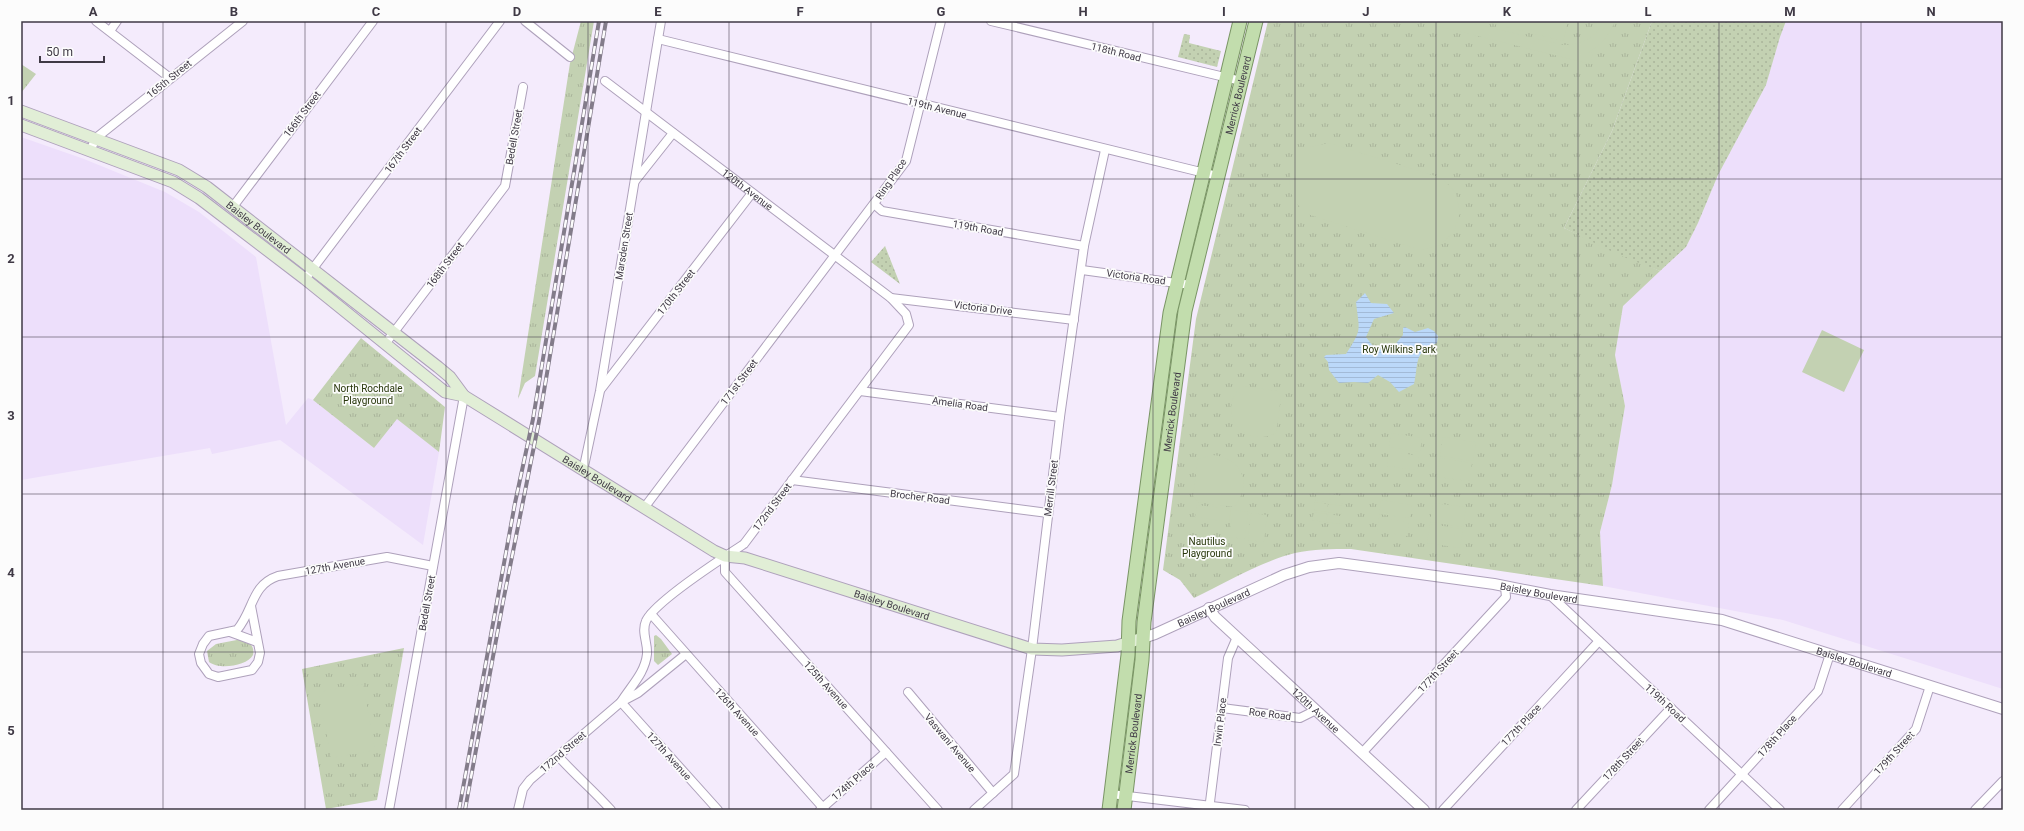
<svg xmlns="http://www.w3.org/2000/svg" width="2024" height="831" viewBox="0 0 2024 831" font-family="Roboto,sans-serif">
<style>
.built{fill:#eddffb}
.grass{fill:url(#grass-tufts)}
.garden{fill:url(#garden-dots)}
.pitch{fill:#c3d1b2}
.water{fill:url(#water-rules)}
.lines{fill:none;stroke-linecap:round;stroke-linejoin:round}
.minor-casing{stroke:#aea1bb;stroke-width:10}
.tertiary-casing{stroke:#aea1bb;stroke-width:12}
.secondary-casing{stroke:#aea1bb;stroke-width:13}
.primary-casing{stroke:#7a9565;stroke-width:15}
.minor{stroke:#fff;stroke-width:8}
.tertiary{stroke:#fff;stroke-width:10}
.secondary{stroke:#e1eed6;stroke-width:11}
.primary{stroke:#c2ddad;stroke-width:13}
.rail-casing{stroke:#837c8a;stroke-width:4}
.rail{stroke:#fcfcfc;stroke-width:2.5;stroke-dasharray:8;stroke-linecap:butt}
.grid{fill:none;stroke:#3f3945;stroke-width:1;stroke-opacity:0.55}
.labels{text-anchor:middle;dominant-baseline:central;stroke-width:3.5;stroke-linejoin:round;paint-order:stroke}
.street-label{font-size:10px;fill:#3f3945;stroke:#fcfcfc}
.park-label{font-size:10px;fill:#27360a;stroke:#fcfcfc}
.neatline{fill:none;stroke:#3f3945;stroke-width:1.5}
.grid-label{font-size:13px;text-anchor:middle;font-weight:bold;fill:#3f3945}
</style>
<defs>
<pattern id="grass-tufts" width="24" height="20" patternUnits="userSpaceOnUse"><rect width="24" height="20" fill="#c3d1b2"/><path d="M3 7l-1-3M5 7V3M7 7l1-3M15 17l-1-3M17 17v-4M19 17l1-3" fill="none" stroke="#a9b49a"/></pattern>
<pattern id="garden-dots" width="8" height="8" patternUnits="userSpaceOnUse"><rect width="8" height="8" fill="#c3d1b2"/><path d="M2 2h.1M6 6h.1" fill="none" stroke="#a9b49a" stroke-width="1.8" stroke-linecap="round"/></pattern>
<pattern id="water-rules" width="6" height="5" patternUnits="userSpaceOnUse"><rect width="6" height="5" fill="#bbd8f9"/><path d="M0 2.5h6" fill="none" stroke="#a2bad7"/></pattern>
</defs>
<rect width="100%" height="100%" fill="#f4ebfc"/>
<path class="built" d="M1786 21H2003V689L1783 620 1603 586 1600 532 1612 485 1625 406 1615 355 1623 305 1686 247 1698 223 1718 175 1766 85 1780 37Z
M21 137 84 159 165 192 199 212 256 257 286 425 308 398 313 400 374 448 397 418 439 452 423 545 280 440 212 454 210 448 21 480Z"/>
<path class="grass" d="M581 21H594L535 376 525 383 518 399 570 63Z
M1268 21H1652L1612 131 1564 228 1660 271 1623 306 1615 355 1625 406 1612 485 1600 532 1603 586 1351 549C1332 549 1313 549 1295 553 1262 561 1225 583 1194 598L1180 580 1163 570 1196 319Z
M21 64 36 74 21 93Z
M361 338 445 407 439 452 397 419 374 448 313 400Z
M656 635 661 639 672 654 658 665 654 661V636Z
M242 639C249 643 255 645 253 655 247 666 219 670 209 662L207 651 216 644Z
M404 648 377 800 326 809 302 669Z"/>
<path class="garden" d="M1652 21H1786L1780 37 1766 85 1718 175 1698 223 1686 247 1660 271 1621 256 1564 228 1612 131Z
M1184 34 1190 35 1189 43 1221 51 1217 67 1178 57Z
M885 246 900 284 871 262Z"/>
<path class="pitch" d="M1417 21H1463L1563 45C1581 45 1596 38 1603 21H1615C1610 34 1601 46 1588 52L1593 53 1590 64Z
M1482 21H1568L1563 41Z
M1329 143 1442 178 1456 193 1460 213 1454 232 1440 245 1420 250 1307 214 1293 200 1289 180 1295 161 1309 147Z
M1822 330 1864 350 1844 392 1802 372Z
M1241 386 1277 391 1281 397 1276 433C1242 449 1216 413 1241 386Z
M1391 433 1422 438 1420 452 1389 447Z
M1443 437 1476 442 1473 461 1440 456Z
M1389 451 1419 456 1417 470 1387 466Z
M1213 455C1242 458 1253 484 1234 507L1198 502 1193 496 1198 459Z
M1440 458 1472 463 1469 481 1437 477Z
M1317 492 1330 494 1329 502 1315 500Z
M1331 494 1343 496 1342 504 1330 502Z
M1381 500 1412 505 1410 518 1379 514Z
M1315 502 1328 504 1327 512 1314 510Z
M1433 503 1466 507 1463 527 1430 522Z
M1329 504 1342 506 1341 514 1328 512Z
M1197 505 1231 509 1229 522 1195 517Z
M1233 510 1248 512 1245 539 1229 537Z
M1314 512 1327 514 1326 522 1312 520Z
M1251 513 1267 515 1264 542 1248 540Z
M1328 514 1340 516 1339 524 1326 522Z
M1379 517 1409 522 1407 536 1377 531Z
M1430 524 1463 529 1460 548 1427 543Z
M363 684 375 750 331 758 319 692Z"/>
<path class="water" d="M1365 293 1371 303 1387 304 1394 313 1374 319 1366 337 1372 345 1388 353 1403 335V328L1405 327 1415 332 1428 328 1434 331 1438 336 1437 343C1413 352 1419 363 1414 384L1399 392 1390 382 1378 375 1368 383 1354 382 1339 383 1329 370 1328 362 1324 357 1326 355 1346 354C1363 328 1359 331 1356 302Z"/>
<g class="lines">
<defs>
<g id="minor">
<path d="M96 21 170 78"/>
<path d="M525 21 570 57"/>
<path d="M991 21 1241 81"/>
<path d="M110 31 117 21"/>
<path d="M658 39 1217 176"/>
<path id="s1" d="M605 81 891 298 906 314 909 325 744 544C724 557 654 602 646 621 641 632 648 643 647 654 645 673 631 686 621 702"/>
<path d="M90 151 96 138 243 21"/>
<path d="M635 181 673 133"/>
<path d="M874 204 882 211 1084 246"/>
<path d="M232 208 373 21"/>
<path d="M1082 270 1191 285"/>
<path d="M305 279 500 21"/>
<path d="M891 298 1074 320"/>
<path d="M385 344 505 186 523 87"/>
<path d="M601 389 752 193"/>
<path d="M860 391 1060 417"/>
<path d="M583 471 600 391 661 21"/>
<path d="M792 480 1048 513"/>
<path d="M644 508 906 161 941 21"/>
<path d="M725 556V572L938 810"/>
<path d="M1550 595 1780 810"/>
<path d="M251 606 260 653 258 662 252 670 218 677 209 674 201 663 199 654 203 644 209 636 237 630C254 610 251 585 278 576L387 557 433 566"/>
<path d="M651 614 825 810"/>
<path d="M230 632 257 642"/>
<path d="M908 692 993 793"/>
<path d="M621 702 718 810"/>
<path d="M1222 708 1300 718 1316 710"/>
<path d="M1362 753 1506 597 1505 587"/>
<path d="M558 756C575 775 594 791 611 810"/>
<path d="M1111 794 1245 810"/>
<path d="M389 810 464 396"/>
<path d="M518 810 523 789 530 780 621 702 638 693 686 654"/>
<path d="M820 810 886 752"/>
<path d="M974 810 1014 774 1032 649 1060 417 1084 246 1105 150"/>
<path d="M1209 810 1228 658 1237 637"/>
<path d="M1443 810 1599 641"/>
<path d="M1576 810 1671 708"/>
<path d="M1709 810 1818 691 1830 654"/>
<path d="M1842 810 1916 729 1930 686"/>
<path d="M1975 810 2003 781"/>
</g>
<g id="tertiary">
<path id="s2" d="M1209 608 1215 617 1424 810"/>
<path id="s3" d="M1143 638 1155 634 1284 575 1309 567 1339 563 1494 584 1550 595 1722 620 2003 709"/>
</g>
<g id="secondary">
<path id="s4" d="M21 111 179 170 207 187 438 367 450 377 464 396"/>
<path id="s5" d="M21 125 173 182 199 198 305 279 445 392 464 396 477 404 714 551 725 556 745 558 1032 649 1062 650 1117 646 1143 638"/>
</g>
<g id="primary">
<path d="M1109 810 1128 655 1129 621 1170 313 1240 21"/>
<path id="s6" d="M1124 810 1142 660 1144 622 1185 311 1256 21"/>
</g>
</defs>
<use href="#minor" class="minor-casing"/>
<use href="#tertiary" class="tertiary-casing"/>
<use href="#secondary" class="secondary-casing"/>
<use href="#primary" class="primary-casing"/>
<use href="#minor" class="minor"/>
<use href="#tertiary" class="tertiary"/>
<use href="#secondary" class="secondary"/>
<use href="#primary" class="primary"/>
<defs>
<path id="rail" d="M459 810 515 503 533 419 599 21
M465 810 503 602 539 421 606 21"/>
</defs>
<use href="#rail" class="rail-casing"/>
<use href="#rail" class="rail"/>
</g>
<path class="grid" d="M163 21V810M305 21V810M446 21V810M588 21V810M729 21V810M871 21V810M1012 21V810M1153 21V810M1295 21V810M1436 21V810M1578 21V810M1719 21V810M1861 21V810M21 179H2003M21 337H2003M21 494H2003M21 652H2003"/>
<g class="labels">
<g class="street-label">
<text transform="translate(1116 52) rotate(14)">118th Road</text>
<text transform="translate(169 79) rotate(-39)">165th Street</text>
<text stroke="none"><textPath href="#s6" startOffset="725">Merrick Boulevard</textPath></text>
<text transform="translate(937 108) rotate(14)">119th Avenue</text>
<text transform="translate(302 114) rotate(-53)">166th Street</text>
<text transform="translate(514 137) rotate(-80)">Bedell Street</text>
<text transform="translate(403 150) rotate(-53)">167th Street</text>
<text transform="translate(891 179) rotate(-56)">Ring Place</text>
<text stroke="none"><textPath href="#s1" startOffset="179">120th Avenue</textPath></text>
<text stroke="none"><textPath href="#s4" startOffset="267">Baisley Boulevard</textPath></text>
<text transform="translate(978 228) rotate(10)">119th Road</text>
<text transform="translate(624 246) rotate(-81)">Marsden Street</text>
<text transform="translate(445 265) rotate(-53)">168th Street</text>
<text transform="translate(1136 277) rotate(8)">Victoria Road</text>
<text transform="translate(676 292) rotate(-52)">170th Street</text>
<text transform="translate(983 308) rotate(7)">Victoria Drive</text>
<text transform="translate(739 382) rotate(-53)">171st Street</text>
<text transform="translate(960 404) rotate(8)">Amelia Road</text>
<text stroke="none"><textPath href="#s6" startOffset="401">Merrick Boulevard</textPath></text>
<text stroke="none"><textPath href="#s5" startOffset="682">Baisley Boulevard</textPath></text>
<text transform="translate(1051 488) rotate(-83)">Merrill Street</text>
<text transform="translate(920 497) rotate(7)">Brocher Road</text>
<text transform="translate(772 507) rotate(-53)">172nd Street</text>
<text transform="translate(335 566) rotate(-10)">127th Avenue</text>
<text stroke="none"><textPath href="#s3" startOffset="413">Baisley Boulevard</textPath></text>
<text transform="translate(427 603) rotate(-80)">Bedell Street</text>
<text stroke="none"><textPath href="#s5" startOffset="1006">Baisley Boulevard</textPath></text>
<text stroke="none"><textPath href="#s3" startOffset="77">Baisley Boulevard</textPath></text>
<text stroke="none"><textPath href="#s3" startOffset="737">Baisley Boulevard</textPath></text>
<text transform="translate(1438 671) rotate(-47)">177th Street</text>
<text transform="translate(826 685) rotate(48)">125th Avenue</text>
<text transform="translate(1665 703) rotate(43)">119th Road</text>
<text stroke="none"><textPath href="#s2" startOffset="148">120th Avenue</textPath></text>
<text transform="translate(737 712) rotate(48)">126th Avenue</text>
<text transform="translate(1270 714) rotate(7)">Roe Road</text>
<text transform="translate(1220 722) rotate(-83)">Irwin Place</text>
<text transform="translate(1521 725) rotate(-47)">177th Place</text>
<text stroke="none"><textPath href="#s6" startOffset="77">Merrick Boulevard</textPath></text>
<text transform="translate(1777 736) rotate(-48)">178th Place</text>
<text transform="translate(950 743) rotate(50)">Vaswani Avenue</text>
<text transform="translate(563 752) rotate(-41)">172nd Street</text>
<text transform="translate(1894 753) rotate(-48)">179th Street</text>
<text transform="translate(669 756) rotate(48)">127th Avenue</text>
<text transform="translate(1623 759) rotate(-47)">178th Street</text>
<text transform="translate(853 781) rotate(-41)">174th Place</text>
</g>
<g class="park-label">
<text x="1399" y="349">Roy Wilkins Park</text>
<text x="368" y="388">North Rochdale<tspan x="368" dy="12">Playground</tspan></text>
<text x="1207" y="541">Nautilus<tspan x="1207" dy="12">Playground</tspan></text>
</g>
</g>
<rect width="2024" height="831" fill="none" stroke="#fcfcfc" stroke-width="44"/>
<path d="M40 56v6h64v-6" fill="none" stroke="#3f3945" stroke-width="2"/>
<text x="46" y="56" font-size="12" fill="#3f3945" stroke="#fcfcfc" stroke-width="3" paint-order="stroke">50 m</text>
<rect x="22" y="22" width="1980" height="787" class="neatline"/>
<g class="grid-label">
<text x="93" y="16">A</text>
<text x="234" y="16">B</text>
<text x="376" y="16">C</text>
<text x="517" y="16">D</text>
<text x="658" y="16">E</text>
<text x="800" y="16">F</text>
<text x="941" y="16">G</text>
<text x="1083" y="16">H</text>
<text x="1224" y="16">I</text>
<text x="1366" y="16">J</text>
<text x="1507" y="16">K</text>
<text x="1648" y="16">L</text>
<text x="1790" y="16">M</text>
<text x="1931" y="16">N</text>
<text x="11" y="105">1</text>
<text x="11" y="263">2</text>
<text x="11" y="420">3</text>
<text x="11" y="577">4</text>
<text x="11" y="735">5</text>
</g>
</svg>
